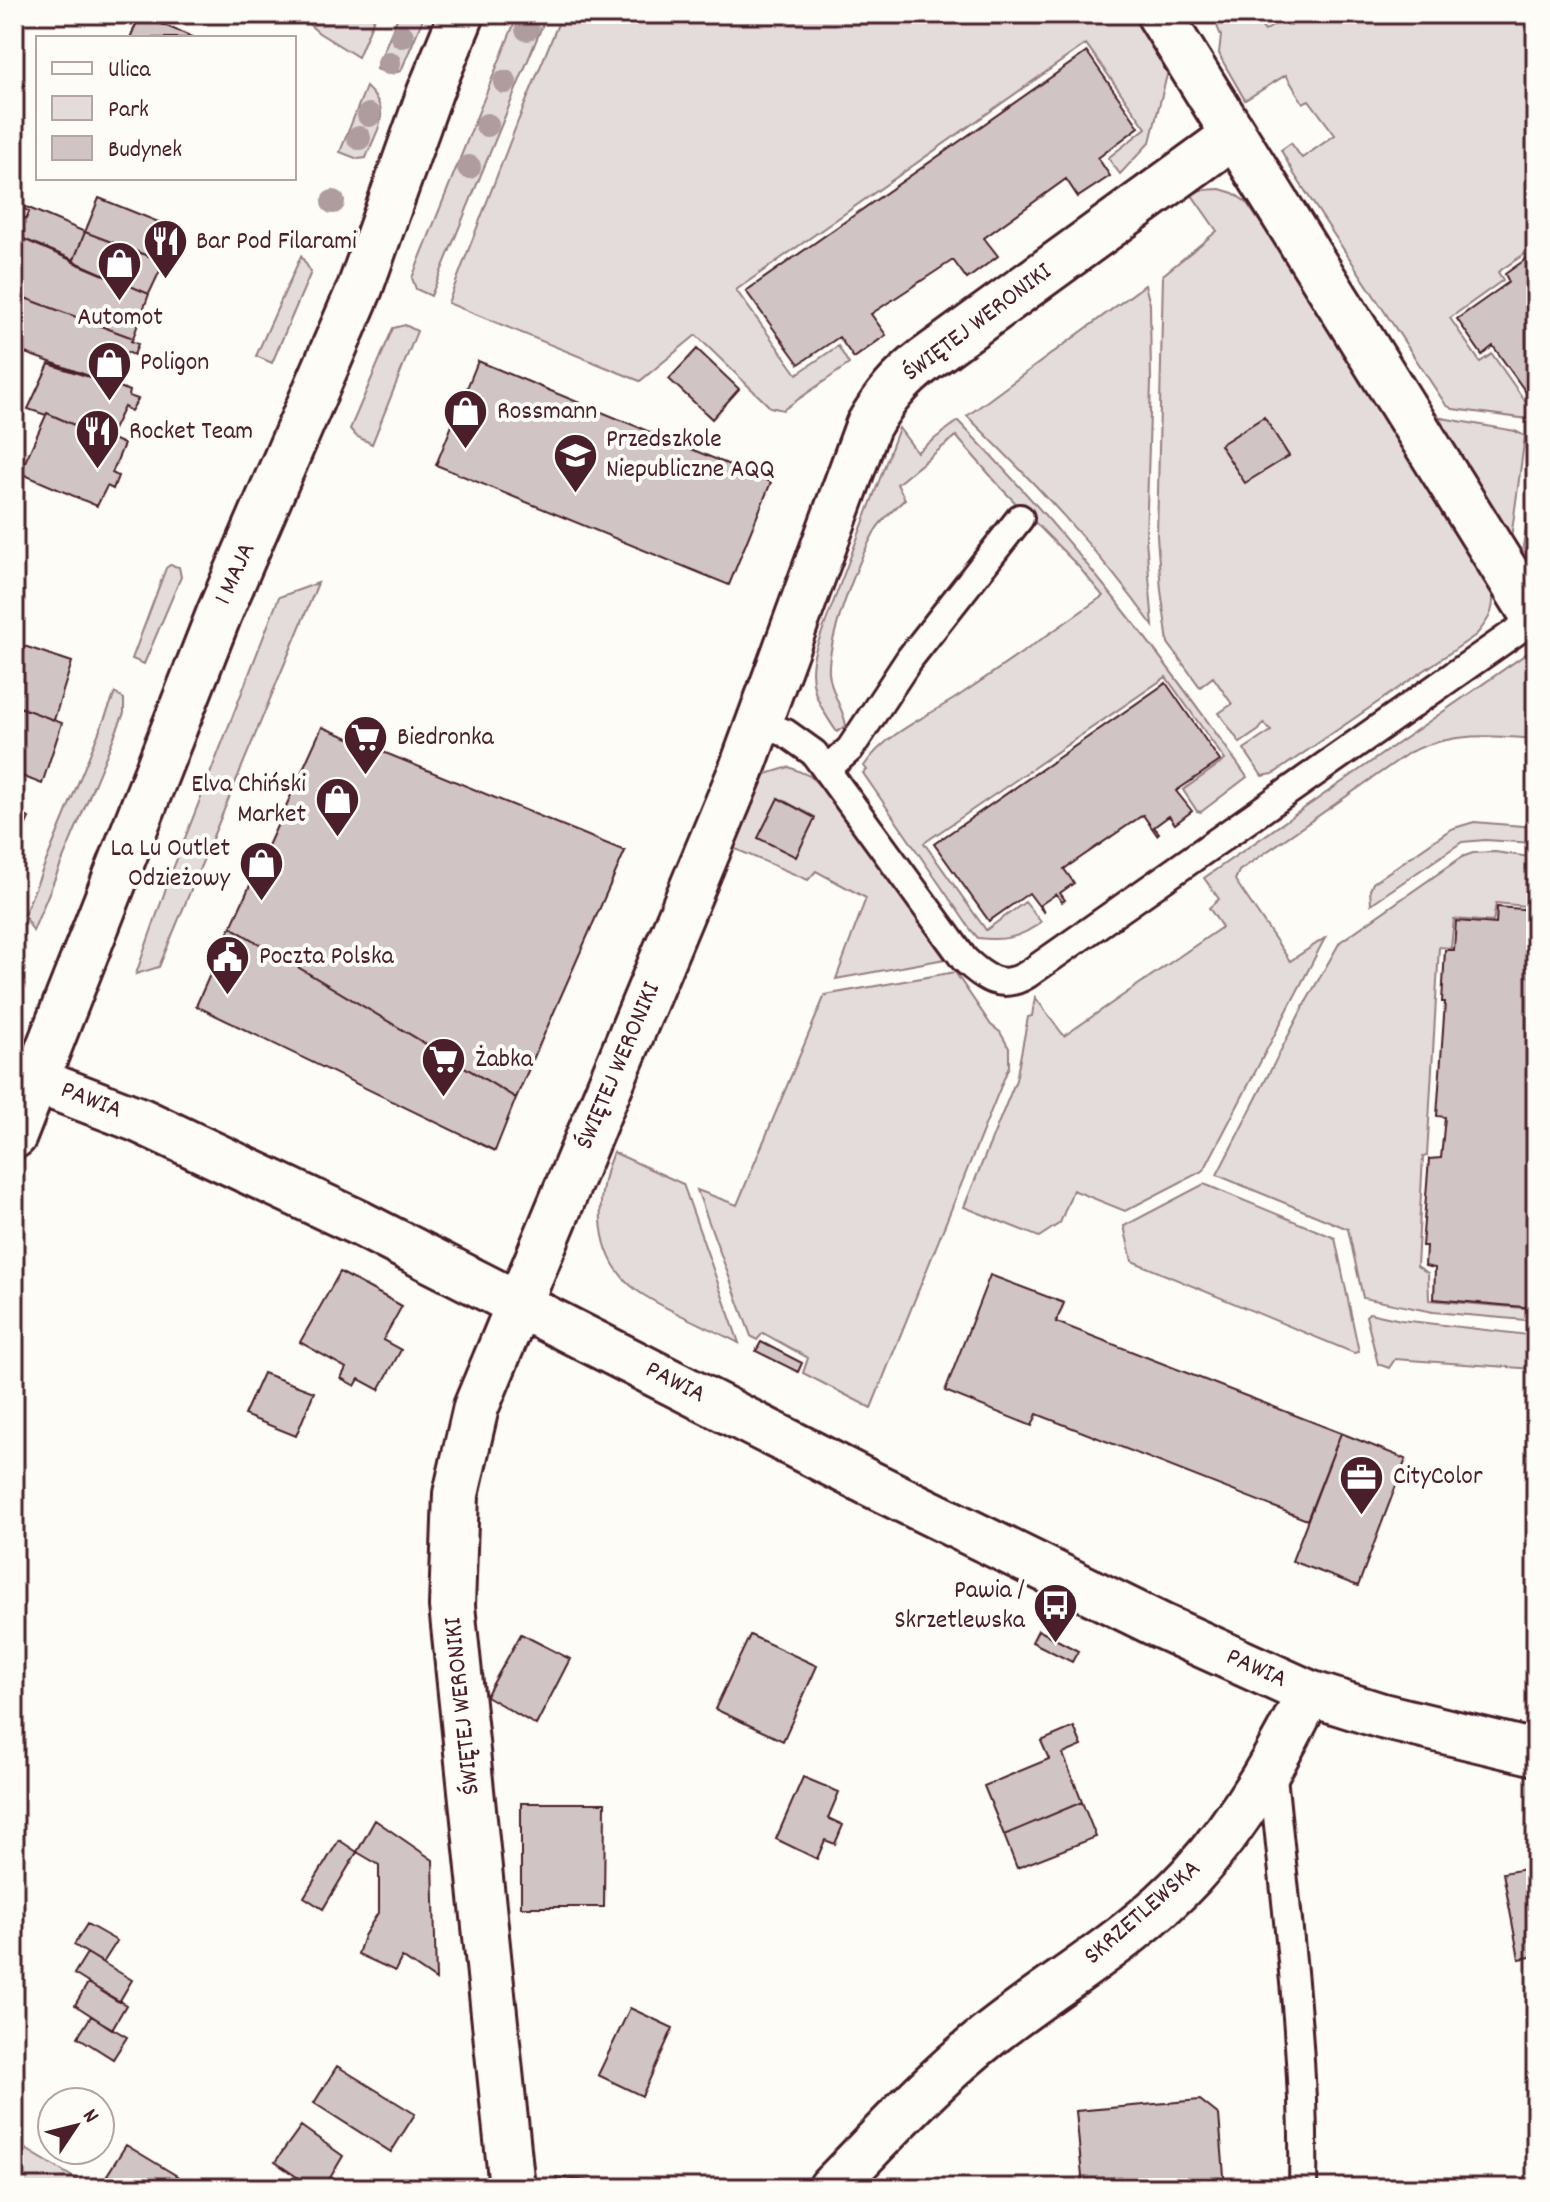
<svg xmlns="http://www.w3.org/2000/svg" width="1550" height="2202" viewBox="0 0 1550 2202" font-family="Dekko,sans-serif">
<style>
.green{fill:#e3dcda;stroke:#967e82;stroke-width:2;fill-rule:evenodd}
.building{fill:#d0c5c4;stroke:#4a1f2b;stroke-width:2}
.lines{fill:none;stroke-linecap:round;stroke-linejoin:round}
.service-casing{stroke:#4a1f2b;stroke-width:32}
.minor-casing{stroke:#4a1f2b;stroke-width:50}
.tertiary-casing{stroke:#4a1f2b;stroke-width:50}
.service{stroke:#fdfcf7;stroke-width:26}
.minor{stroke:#fdfcf7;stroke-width:44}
.tertiary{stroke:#fdfcf7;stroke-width:44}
.tree{fill:#af9c9f}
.labels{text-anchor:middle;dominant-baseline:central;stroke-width:8;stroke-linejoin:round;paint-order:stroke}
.poi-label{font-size:26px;fill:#4a1f2b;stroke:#fdfcf7;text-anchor:start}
.street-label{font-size:26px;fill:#4a1f2b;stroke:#fdfcf7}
</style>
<rect width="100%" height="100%" fill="#fdfcf7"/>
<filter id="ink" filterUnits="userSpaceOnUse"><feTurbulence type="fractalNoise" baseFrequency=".0125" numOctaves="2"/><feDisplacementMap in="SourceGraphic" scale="16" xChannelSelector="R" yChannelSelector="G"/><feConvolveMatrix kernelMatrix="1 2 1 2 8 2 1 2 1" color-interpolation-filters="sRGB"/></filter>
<g filter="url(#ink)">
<path class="green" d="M297 14H376L358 57 319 33Z
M399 14H425L401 71 390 74 376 69Z
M518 14H547L431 296 416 289 412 278Z
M562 14H1136L1169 67 1150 142 1120 174 1108 158 1146 128 1086 44 736 290 797 374 838 346 849 364 783 410 770 407 696 335 640 381 448 303 518 121Z
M1227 14H1251L1265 31 1290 14H1536V246L1498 272 1503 280 1450 318 1480 362 1492 354 1525 401 1536 394V420L1453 409 1446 405 1294 174 1281 150 1291 143 1302 158 1335 135 1309 100 1303 103 1286 75 1245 100 1222 60 1219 53 1221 36 1217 26Z
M366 87C394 112 377 128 366 158L358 159 340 152Z
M1220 189 1233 193 1246 202 1330 323 1491 585C1497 607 1490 619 1476 635L1273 774 1262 776 1244 749 1271 731 1264 723 1259 730 1240 743 1219 713 1232 704 1213 677 1200 687 1168 643 1161 590 1157 536 1163 275 1217 231 1192 195 1201 190Z
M301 256 311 272 272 363 256 356Z
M1145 285 1150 304 1151 382 1146 539 1153 626C1098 549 1034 482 967 416Z
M405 325 417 331 372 444 356 436 350 429 393 328Z
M1436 417 1515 431 1525 436 1511 538Z
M958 421C1066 531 1159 651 1247 777L1201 812 1197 811 1183 790 1225 760 1166 677 924 843 986 930 1025 902 1041 922C1021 938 1003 941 978 938L971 930 863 773 867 770 864 766C885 734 926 717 957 697 1006 664 1055 630 1103 596L1078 566 1003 490 956 436 897 484 905 499C895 509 882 519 875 531 858 561 827 640 829 673 831 694 845 712 846 726L837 732C818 705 805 682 816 648L899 428 917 452Z
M1536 469V575L1522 552Z
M170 565 179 567 181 577 144 664 132 659 166 568Z
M318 583 159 967 136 974 171 874 279 597Z
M1536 647V739C1491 735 1452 732 1410 752L1239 871 1235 880 1290 961 1325 938 1204 1170 1125 1211 1073 1190 1060 1223 1039 1237 964 1207 1016 1080 1028 1017 1032 1016 1035 997 1064 1036 1222 927 1209 908 1219 899 1204 878Z
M115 693 124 699V713L33 931 24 915Z
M789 767 810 776 827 793 945 959 836 979 866 898 816 871 808 880 733 848 749 804 766 774ZM778 798 815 817 796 856Z
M1474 822 1536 827V843L1485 840 1462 842 1371 904 1370 890 1373 883 1451 829Z
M1495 852 1536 858V907L1496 903 1493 922 1454 919 1451 948 1439 947 1427 1156 1423 1157 1417 1266 1428 1273 1429 1300 1536 1309V1315L1525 1320 1433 1312 1363 1298 1348 1229 1217 1175 1302 1009 1340 942 1462 857 1473 853Z
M955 972 991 1025 1000 1032 1009 1048V1066L871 1408 803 1373 808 1358 763 1333 757 1340 751 1336 697 1190 737 1205 825 995Z
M613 1152 683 1184 739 1343C708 1327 667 1311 639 1292 593 1260 594 1198 613 1152Z
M1204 1184 1335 1238 1359 1352 1354 1353 1132 1261 1124 1226Z
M1369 1313 1401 1320 1528 1335 1536 1330V1369L1395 1359 1389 1368 1378 1364 1366 1316Z
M14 2142 91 2188H14Z"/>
<path class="building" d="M140 15 195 38H130Z
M1087 52 1139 127 1098 158 1110 176 1078 197 1066 179 984 238 998 256 967 279 953 260 871 314 886 335 854 358 839 337 799 364 746 291Z
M99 198 176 229 164 262 85 232Z
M24 206 85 232 74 260 14 235 19 216 26 219 29 212 23 208Z
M85 232 164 262 149 294 73 262Z
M14 235 149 294 133 338 14 294Z
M1536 252V389L1528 395 1493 346 1482 355 1457 319 1509 282 1505 274Z
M14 294 133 338 131 341 138 344 134 355 127 352 114 385 14 349Z
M697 349 739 389 712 419 669 379Z
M478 361 771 482 729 585 436 465Z
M49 364 114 385 130 391 129 396 138 399 131 411 124 407 108 440 47 413 46 415 28 409Z
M47 413 108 440 110 438 124 444 112 473 118 476 113 489 107 486 97 506 20 473Z
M1264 417 1289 456 1245 483 1220 445Z
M24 646 72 662 54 720 14 705V671Z
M1166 683 1220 761 1176 791 1192 811 1175 824 1169 816 1154 827 1159 833 1157 835 1143 815 1064 869 1074 883 1060 893 1065 900 1062 902 1056 894 1040 905 1044 913 1029 893 989 921 934 844Z
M14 705 62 723 42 784 14 773Z
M322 727 625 851 516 1098 231 927Z
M778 798 815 818 796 857 758 838Z
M14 811 29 818 14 850Z
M1497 907 1536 910V1129L1528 1214H1536V1308L1434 1299 1435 1268 1425 1266 1426 1246H1422L1429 1159 1441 1158 1445 1117 1437 1116 1445 1002H1442L1445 950H1454L1456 921 1496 924Z
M231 927 516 1098 495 1151 196 1006Z
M340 1272 402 1306 383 1340 401 1350 379 1390 359 1379 355 1386 341 1378 346 1368 300 1342Z
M990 1275 1064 1303 1056 1322 1341 1433 1307 1520 1037 1414 1032 1426 945 1391Z
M761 1342 802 1363 798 1372 756 1351Z
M263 1373 314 1392 296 1436 244 1415Z
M1341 1433 1406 1459 1358 1586 1292 1561Z
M1038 1630 1078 1651 1072 1662 1032 1642Z
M521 1634 570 1659 536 1725 486 1696Z
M750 1635 817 1666 783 1741 715 1709Z
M1074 1727 1082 1746 1063 1754 1082 1802 1004 1835 984 1786 1049 1759 1041 1741Z
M803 1777 839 1792 828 1818 843 1825 835 1844 825 1840 817 1859 776 1839Z
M1082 1802 1096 1837 1017 1868 1004 1835Z
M521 1803H605L604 1907H521Z
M375 1820 433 1860 436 1980 402 1957 395 1971 358 1954 364 1936 379 1911V1865L357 1852Z
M339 1840 357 1852 323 1909 304 1897Z
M1536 1867V1956L1519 1959 1503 1873Z
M87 1924 117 1941 103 1963 74 1945Z
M87 1953 132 1980 119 2002 74 1974Z
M88 1983 126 2005 112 2029 75 2005Z
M630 2008 673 2028 642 2096 598 2075Z
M91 2016 127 2037 113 2059 78 2037Z
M337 2066 415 2114 391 2152 314 2103Z
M1200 2100 1219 2115 1225 2188H1083L1076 2111Z
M301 2126 343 2156 324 2188H313L275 2162Z
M126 2145 197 2188H121L123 2184 107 2175Z
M556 2177 612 2184V2188H555Z"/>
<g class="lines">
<defs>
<path id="service" d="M759 723 786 733 814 753 964 959C984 978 1002 991 1028 974L1534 619
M827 769 850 749 910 658 1020 518
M1272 1765C1285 1905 1306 2047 1303 2188"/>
<path id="minor" d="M1159 14 1536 620
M512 2188 452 1606 456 1494 476 1407 741 771 868 426C884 398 900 379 925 360L1233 136
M831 2188C883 2135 933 2079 992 2033 1058 1981 1134 1938 1191 1876 1240 1822 1278 1758 1309 1693"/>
<path id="tertiary" d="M37 1081 139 1120 361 1224 871 1484 1161 1626 1309 1693 1382 1716 1536 1753
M14 1136 219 614 360 288 430 92 462 14"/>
</defs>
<use href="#service" class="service-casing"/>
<use href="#minor" class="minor-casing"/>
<use href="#tertiary" class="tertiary-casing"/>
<use href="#service" class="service"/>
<use href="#minor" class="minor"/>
<use href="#tertiary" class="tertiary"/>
</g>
<g class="tree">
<circle cx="527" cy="29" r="12"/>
<circle cx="402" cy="36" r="12"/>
<circle cx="389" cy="63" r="12"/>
<circle cx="505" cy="82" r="12"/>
<circle cx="369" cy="115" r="12"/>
<circle cx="487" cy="125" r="12"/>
<circle cx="359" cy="138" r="12"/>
<circle cx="469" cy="167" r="12"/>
<circle cx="333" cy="202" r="12"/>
</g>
</g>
<defs>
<symbol id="restaurant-pin" viewBox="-11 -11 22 30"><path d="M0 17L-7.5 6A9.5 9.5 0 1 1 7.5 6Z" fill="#4a1f2b" stroke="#fdfcf7"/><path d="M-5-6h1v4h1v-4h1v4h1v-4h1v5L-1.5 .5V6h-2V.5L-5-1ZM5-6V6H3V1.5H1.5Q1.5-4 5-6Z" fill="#fff"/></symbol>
<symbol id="shop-pin" viewBox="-11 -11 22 30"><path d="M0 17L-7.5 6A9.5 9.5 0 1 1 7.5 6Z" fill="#4a1f2b" stroke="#fdfcf7"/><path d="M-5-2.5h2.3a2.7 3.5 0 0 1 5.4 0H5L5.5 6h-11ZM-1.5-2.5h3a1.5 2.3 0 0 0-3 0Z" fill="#fff"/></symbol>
<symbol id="school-pin" viewBox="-11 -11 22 30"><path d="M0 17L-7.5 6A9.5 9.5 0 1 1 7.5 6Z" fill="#4a1f2b" stroke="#fdfcf7"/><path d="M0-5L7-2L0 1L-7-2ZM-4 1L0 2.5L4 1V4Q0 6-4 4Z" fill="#fff"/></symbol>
<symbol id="supermarket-pin" viewBox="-11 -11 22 30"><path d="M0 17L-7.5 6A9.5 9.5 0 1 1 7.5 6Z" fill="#4a1f2b" stroke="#fdfcf7"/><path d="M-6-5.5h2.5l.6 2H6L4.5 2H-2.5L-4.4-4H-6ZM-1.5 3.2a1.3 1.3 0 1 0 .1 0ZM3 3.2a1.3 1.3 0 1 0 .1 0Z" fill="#fff"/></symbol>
<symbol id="civic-pin" viewBox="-11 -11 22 30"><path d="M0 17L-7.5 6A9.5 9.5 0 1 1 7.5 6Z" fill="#4a1f2b" stroke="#fdfcf7"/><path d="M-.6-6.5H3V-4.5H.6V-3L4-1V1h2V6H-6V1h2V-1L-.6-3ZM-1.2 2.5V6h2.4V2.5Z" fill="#fff"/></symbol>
<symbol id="office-pin" viewBox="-11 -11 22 30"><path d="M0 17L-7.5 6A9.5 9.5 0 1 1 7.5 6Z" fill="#4a1f2b" stroke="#fdfcf7"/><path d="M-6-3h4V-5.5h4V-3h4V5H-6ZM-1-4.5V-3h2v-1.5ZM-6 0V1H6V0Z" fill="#fff"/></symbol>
<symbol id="bus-pin" viewBox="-11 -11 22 30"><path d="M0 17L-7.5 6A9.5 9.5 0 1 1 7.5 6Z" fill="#4a1f2b" stroke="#fdfcf7"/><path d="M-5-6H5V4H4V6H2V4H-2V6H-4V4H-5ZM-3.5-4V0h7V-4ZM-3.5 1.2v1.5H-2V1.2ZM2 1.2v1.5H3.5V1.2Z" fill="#fff"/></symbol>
</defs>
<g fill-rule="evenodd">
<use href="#restaurant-pin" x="140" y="216" width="51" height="69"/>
<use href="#shop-pin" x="94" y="238" width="51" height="69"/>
<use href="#shop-pin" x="84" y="338" width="51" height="69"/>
<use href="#shop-pin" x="440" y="386" width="51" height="69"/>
<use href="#restaurant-pin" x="72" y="406" width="51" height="69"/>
<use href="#school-pin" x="550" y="430" width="51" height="69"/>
<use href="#supermarket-pin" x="340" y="712" width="51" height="69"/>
<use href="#shop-pin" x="312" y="774" width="51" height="69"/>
<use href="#shop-pin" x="236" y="838" width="51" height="69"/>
<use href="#civic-pin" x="202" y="932" width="51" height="69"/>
<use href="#supermarket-pin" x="418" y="1034" width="51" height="69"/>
<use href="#office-pin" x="1336" y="1452" width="51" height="69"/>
<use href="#bus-pin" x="1030" y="1580" width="51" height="69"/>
</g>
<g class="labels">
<g class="poi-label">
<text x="196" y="242">Bar Pod Filarami</text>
<text x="120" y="318" text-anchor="middle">Automot</text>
<text x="140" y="363">Poligon</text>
<text x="497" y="412">Rossmann</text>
<text x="129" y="432">Rocket Team</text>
<text x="606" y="440">Przedszkole<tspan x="606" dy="30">Niepubliczne AQQ</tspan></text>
<text x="397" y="738">Biedronka</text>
<text x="306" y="785" text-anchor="end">Elva Chiński<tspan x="306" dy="30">Market</tspan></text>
<text x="230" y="849" text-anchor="end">La Lu Outlet<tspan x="230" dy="30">Odzieżowy</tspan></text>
<text x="259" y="957">Poczta Polska</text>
<text x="475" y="1060">Żabka</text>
<text x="1393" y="1477">CityColor</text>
<text x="1025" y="1591" text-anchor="end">Pawia /<tspan x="1025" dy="30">Skrzetlewska</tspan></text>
</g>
<g class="street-label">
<text transform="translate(978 323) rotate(-37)">ŚWIĘTEJ WERONIKI</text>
<text transform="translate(236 574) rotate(-66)">1 MAJA</text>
<text transform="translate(619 1066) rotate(-67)">ŚWIĘTEJ WERONIKI</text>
<text transform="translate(91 1101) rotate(21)">PAWIA</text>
<text transform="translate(675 1383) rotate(27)">PAWIA</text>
<text transform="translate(1256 1669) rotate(24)">PAWIA</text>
<text transform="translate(463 1706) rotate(-96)">ŚWIĘTEJ WERONIKI</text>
<text transform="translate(1143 1913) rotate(-41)">SKRZETLEWSKA</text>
</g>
</g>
<rect width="1550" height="2202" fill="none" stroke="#fdfcf7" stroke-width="48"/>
<rect x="24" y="24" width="1502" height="2154" fill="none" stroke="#4a1f2b" stroke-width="3" filter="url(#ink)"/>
<rect x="36" y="36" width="260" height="144" fill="#fdfcf7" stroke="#b5a4a5" stroke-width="2"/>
<rect x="52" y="62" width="40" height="12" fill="#fdfcf7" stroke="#b5a4a5" stroke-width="2"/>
<text x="108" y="76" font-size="24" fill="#4a1f2b">Ulica</text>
<rect x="52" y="96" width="40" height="24" fill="#e3dcda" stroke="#b5a4a5" stroke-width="2"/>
<text x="108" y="116" font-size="24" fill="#4a1f2b">Park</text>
<rect x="52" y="136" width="40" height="24" fill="#d0c5c4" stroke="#b5a4a5" stroke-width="2"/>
<text x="108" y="156" font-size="24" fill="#4a1f2b">Budynek</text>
<g transform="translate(76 2126) rotate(55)"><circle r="38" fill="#fdfcf7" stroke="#b5a4a5" stroke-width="2"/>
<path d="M0-6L14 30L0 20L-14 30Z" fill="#4a1f2b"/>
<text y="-12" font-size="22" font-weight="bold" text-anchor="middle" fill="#4a1f2b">N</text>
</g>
</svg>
